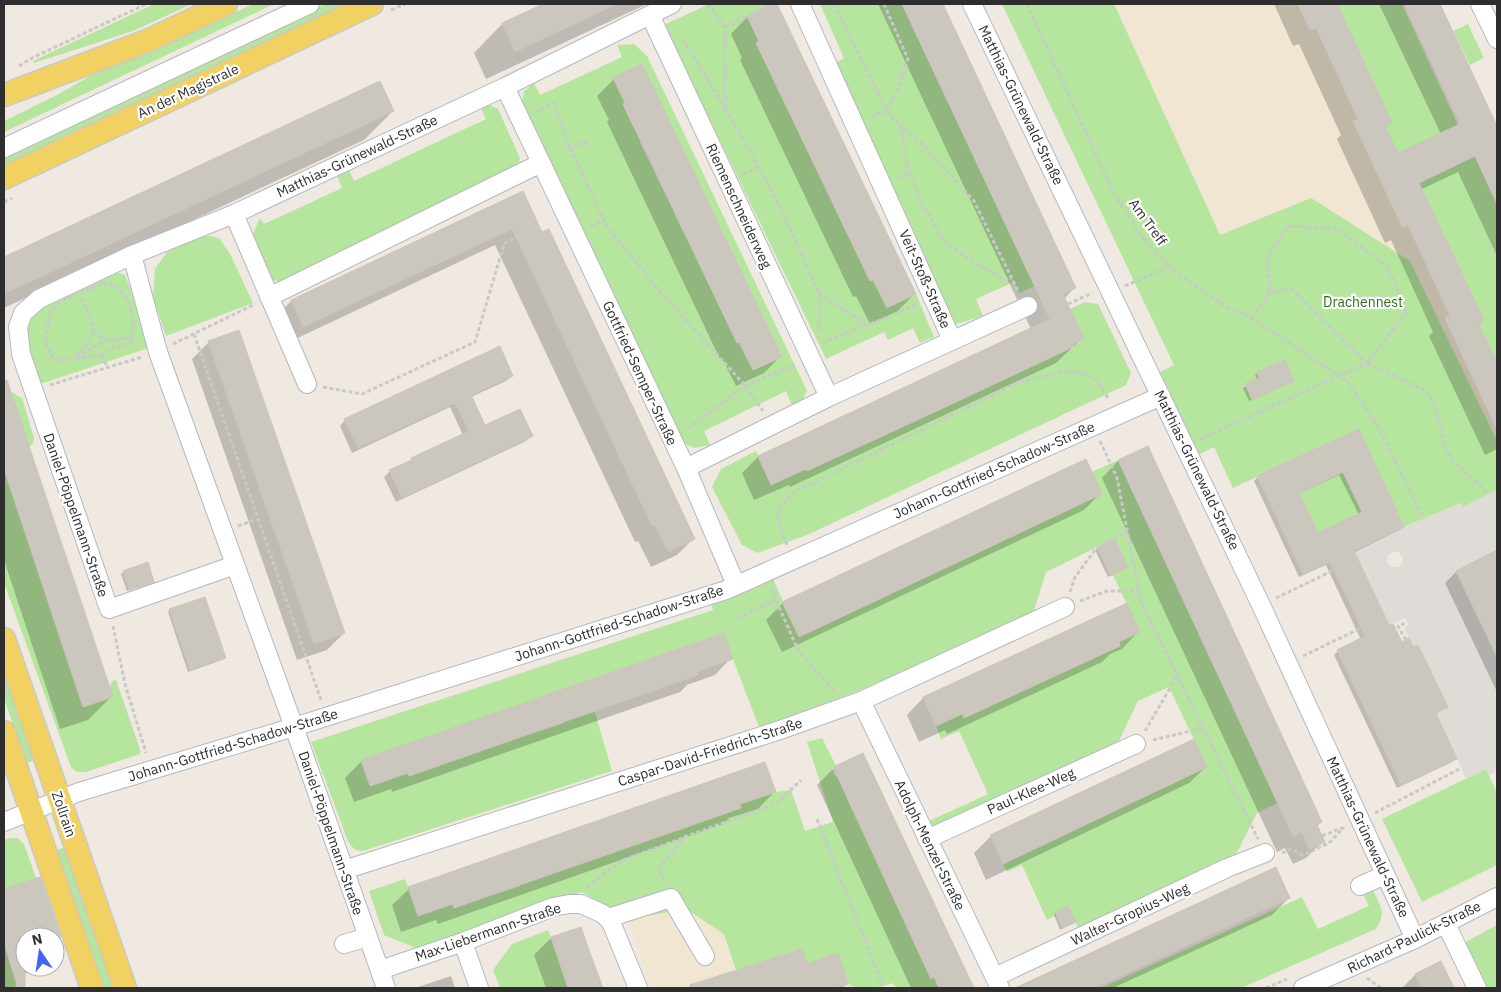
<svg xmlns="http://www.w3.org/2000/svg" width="1501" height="992" viewBox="0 0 1501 992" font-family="'IBM Plex Sans',sans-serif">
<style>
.education{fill:#f0e6d1}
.green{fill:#b6e59e;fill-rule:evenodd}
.plaza{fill:#dfdcd8;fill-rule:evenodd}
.shadow{fill:#0003;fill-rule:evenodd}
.building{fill:#cbc7bf;stroke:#cbc5ba;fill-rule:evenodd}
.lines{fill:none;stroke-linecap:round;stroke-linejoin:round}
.minor-casing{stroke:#b4b7c1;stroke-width:20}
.major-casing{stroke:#c9c9c9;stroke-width:25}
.path{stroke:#c9c9c9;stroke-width:3;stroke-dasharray:4 2.5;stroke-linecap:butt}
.minor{stroke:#fff;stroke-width:18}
.major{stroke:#f2d163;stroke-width:22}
.labels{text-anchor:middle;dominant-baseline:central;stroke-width:4.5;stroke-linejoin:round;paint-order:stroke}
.street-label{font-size:14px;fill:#2e2e2e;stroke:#fff}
.park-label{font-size:14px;fill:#2c6e1b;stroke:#fff}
</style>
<rect width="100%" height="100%" fill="#efe9e1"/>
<path class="education" d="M1114 4H1337L1392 123 1398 153 1460 124 1475 156 1419 183 1484 320 1478 323 1497 363V441L1311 198 1220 235Z
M815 858 861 988H652L628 919Z"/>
<path class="green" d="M154 4H192L133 31 34 63 33 61Z
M253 4H274L4 132V121L59 94 95 73 155 50Z
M325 4H351L4 168V155Z
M709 4H773L747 17 759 41 756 43 870 281 873 280 887 308 916 294 934 337 920 343 913 328 888 340 884 332 826 359 664 25Z
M820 4H902L1035 286 1019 293 1014 282 976 299 983 316 953 325 834 64 844 58Z
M1002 4H1114L1220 235 1311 198 1410 261 1497 441V490L1463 507 1461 503 1404 527 1359 429 1233 488 1214 447 1198 455 1160 372 1174 365Z
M1337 4H1402L1458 125 1398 153 1385 126 1391 122Z
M1468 24 1484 58 1470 65 1453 31Z
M634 44 647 56 807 391 803 399 792 405 786 391 704 431 710 445 694 448 684 443 522 103 524 91 534 83 540 95 622 57 617 45ZM642 65 782 356 753 370 739 342 737 343 711 289 713 287 702 270 693 251 695 250 687 234 685 235 675 215 678 213 670 197 667 198 658 179 660 177 653 161 650 162 640 142 643 141 636 126 633 127 623 105 625 103Z
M490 105 498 109 520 158 517 169 282 283 271 279 252 236 260 218 264 224 342 188 336 173 348 167 354 181 486 119 480 106Z
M1475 156 1497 204V363L1478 323 1484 320 1419 183Z
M204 235 219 238 230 254 253 303 166 336 153 297 155 269 167 252Z
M109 270 125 275 152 347 40 384 23 338 30 316 38 306Z
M1085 302 1098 304 1131 373 1126 385 807 535 757 553 742 545 712 487 721 469 756 451 771 484 806 469 807 471 1074 347 1070 309Z
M4 388 22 398 34 438 33 443 29 448 12 398 4 401Z
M1118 460 1278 803 1257 813 1232 862 1080 931 1068 906 1056 912 1057 915 1047 920 1022 865 1007 872 1003 864 1207 767 1169 687 1138 701 1116 747 932 832 927 822 988 794 959 731 941 739 936 726 962 714 964 718 1120 646 1119 642 1140 632 1113 575 1128 567 1114 539 1046 572 1032 617 891 679 759 727 723 633 362 760 371 786 408 773 409 776C454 760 499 747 541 726L543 730 564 723 563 719 586 711 587 714 595 712 612 771 363 851C356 851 352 848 348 841L311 742 713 610 710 600 772 577 799 636 1102 494 1092 472Z
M4 469 83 707 112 697 109 688 112 681 116 680 140 749V754L86 772C81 773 75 772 71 767L4 583Z
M1343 472 1362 512 1318 533 1299 493Z
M4 669 36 760 26 763 4 698Z
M822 738 836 766 832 768 835 776 840 775C848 804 861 832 878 857L875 859 931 979 934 977 939 988H896L893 983C883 987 856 992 848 983 843 976 841 962 838 953L807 964 801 949 736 970 724 934 686 909 628 919 582 892 416 948 384 935 369 891 405 879 418 916 453 904 455 908 475 901 474 898 497 889 499 893 520 886 519 882C546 876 561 871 586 858L588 862 609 854 608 851 631 843 633 846 653 839 652 836 676 827 678 831 698 823 697 820 722 815 741 808 740 804 776 792 791 790 805 831 833 822 807 742Z
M1486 769 1497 793V865L1422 902 1382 819Z
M10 838H18L24 844 36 878 4 889V840Z
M67 847 115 988H104L56 850Z
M1373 890C1380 906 1387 912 1376 929L1241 988H1101L1302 897 1318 929 1369 906 1363 894Z
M1497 925V988H1484L1464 943Z
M548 930 568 988H500L493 970 512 944Z
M4 944 18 988H4Z"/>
<path class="plaza" d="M1497 490V550L1456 571 1497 657V771L1489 775 1486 769 1466 778 1436 713 1418 645 1413 647 1404 628 1408 625 1407 622 1405 618 1389 625 1354 551 1404 527 1461 503 1463 507ZM1393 552H1398L1403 557 1402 563 1398 567H1392L1387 562 1388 556Z"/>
<path class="shadow" d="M546 4H647L486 79 474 53 502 24Z
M775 4 914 294 898 311 870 324 856 296 853 297 740 60 742 58 731 34 747 17Z
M878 4H942L1075 287 1064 299 1082 338 1056 363 790 487 789 485 754 500 742 473 758 457 1031 329Z
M1274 4H1336L1390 122 1385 128 1397 155 1441 134 1379 4H1439L1497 129V256L1458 172 1420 190 1483 320 1478 325 1497 365V449L1485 455 1429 336 1433 332 1391 240 1385 243 1337 139 1341 135 1299 44 1293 46Z
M614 79 781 356 764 373 736 386 722 358 720 359 607 122 609 120 597 96Z
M379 83 393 111 364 140 4 308V259Z
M522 193 694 538 677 555 651 567 638 541 635 542 495 245 287 343 275 318 291 301Z
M209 342 344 633 327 650 297 660 192 359Z
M1284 361 1293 381 1249 401 1243 388 1257 380 1255 375 1257 373Z
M512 375 506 381 471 397 485 427 531 436 526 441 396 502 384 477 390 471 407 463 412 459 463 435 450 407 352 453 340 426 345 420Z
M12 399 111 697 88 720 60 729 4 560V402Z
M1358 430 1403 527 1399 530 1353 553 1388 626 1446 707 1435 714 1455 758 1452 762 1397 788 1334 655 1338 651 1361 640 1326 565 1299 577 1254 481 1258 477ZM1339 475 1359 515 1318 535 1298 494Z
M1147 448 1321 822 1316 827 1323 841 1306 858 1293 864 1285 848 1277 852 1102 478 1118 461Z
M1101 493 1084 510 782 652 766 620 783 603Z
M1098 548 1126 567 1108 577 1095 550Z
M1497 552V692L1445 583 1456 572Z
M124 572 152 581 150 584 127 591 121 574Z
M1126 605 1138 632 1122 649 1110 654 1102 662 947 734 945 730 919 742 907 715 923 698Z
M170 610 224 658 222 660 188 672 168 612Z
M731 658 715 675 687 685 680 692 392 792 391 789 354 802 345 778 362 761Z
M862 755 972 988H911L817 785 834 768Z
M1206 767 1189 783 986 880 974 853 991 836Z
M774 792 758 809 729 818 723 824 438 924 436 920 401 932 392 905 409 889Z
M39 879 58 934 55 938 25 937V967H31L14 988H4V890Z
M1289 898 1272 915 1113 988H1026L1034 981Z
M1056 913 1074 922 1060 930 1054 915Z
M581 928 601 988H546L534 955 551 938Z
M1441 963 1452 988H1402L1415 975Z
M806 965 847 983 842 988H698L704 982Z
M451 976 455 988H417L418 987Z"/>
<path class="building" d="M543 4H617L515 52 502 23Z
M773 4H777L916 294 887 308 873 280 870 281 756 43 759 41 747 16Z
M902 4H943L1076 288 1063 294 1084 339 1073 344 1075 346 954 403 807 471 806 469 771 485 758 456 1050 319Z
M1298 4H1337L1392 123 1385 126 1398 153 1460 124 1404 4H1440L1497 126V204L1475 156 1419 183 1484 320 1478 323 1497 363V430L1445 318 1450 316 1408 225 1402 227 1353 121 1358 119 1316 28 1310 30Z
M642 64 782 357 753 370 739 342 737 343 623 104 625 103 613 78Z
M380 81 394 111 4 294V257Z
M523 191 542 232 549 229 695 539 668 552 655 525 652 526 512 229 303 327 291 300Z
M239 330 345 633 314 644 208 341Z
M500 346 513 376 471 395 485 425 520 409 533 436 402 498 389 470 412 460 411 458 469 431 455 403 358 448 344 419Z
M1285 360 1294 381 1252 400 1245 384 1259 378 1257 372Z
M4 380H7L113 697 83 707 4 469Z
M1359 429 1404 527 1354 551 1389 625 1393 624 1402 642 1409 638 1413 647 1418 645 1448 707 1436 713 1457 759 1401 785 1337 650 1365 636 1330 562 1303 574 1257 476ZM1343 472 1362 512 1318 533 1299 493Z
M1148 446 1322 822 1317 825 1325 842 1309 849 1302 832 1293 836 1118 460Z
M1086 459 1102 494 799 637 782 602Z
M1114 539 1128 567 1111 576 1097 547Z
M1497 550V657L1456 571Z
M148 562 154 582 129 590 123 571Z
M205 597 226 658 190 670 169 609Z
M1127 603 1140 632 1119 642 1120 646 964 718 962 714 936 726 923 697Z
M724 633 733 659 697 672 698 675 409 776 408 773 370 786 361 760Z
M1194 739 1207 767 1003 864 990 835Z
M863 753 905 842 974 988H939L934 977 931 979 833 767Z
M765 762 776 792 740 804 741 808 454 908 453 904 418 916 408 887Z
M1276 867 1290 898 1095 988H1015Z
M40 877 61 937H25V988H18L4 943V889Z
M1068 906 1076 922 1063 928 1055 912Z
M581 927 589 950 603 988H568L551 937Z
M802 949 807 964 838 953 848 984 834 988H690V985Z
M1441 961 1454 988H1421L1415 974Z"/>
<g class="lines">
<defs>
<path id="minor" d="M800 4 952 340
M972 4 1261 605 1415 939
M1480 4 1497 39
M650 15 829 397
M505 87 686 468 736 585
M4 148 310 4
M234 214 307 384
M132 255 158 352 294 727 386 988
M269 297 541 163
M686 468 829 397 1028 306
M235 565 109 609 21 354 18 327 23 313 39 299 132 255 234 214 505 87 672 4
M861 701 1000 988
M4 822 79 792 294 727 726 590 1161 396
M927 839 1136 744
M344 870 780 730 861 701 1065 607
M1360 886 1385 875
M608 918 671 898 705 956
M1446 924 1477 988
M463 942 479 988
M344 944 368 937
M380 970 463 942 553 907 569 904H581L603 914 611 922 638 988
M995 977 1227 868 1265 853
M1303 988 1415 939 1497 897"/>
<path id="major" d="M4 95 147 41 226 4
M4 178 372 4
M4 639 125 988
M4 732 92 988"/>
</defs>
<use href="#minor" class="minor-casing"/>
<use href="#major" class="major-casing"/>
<path class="path" d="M708 4 725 27V109L749 149 782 211 819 293V332
M834 4 886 110 869 118
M884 4 908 59 897 92 886 110 894 120 922 144 974 201 1018 291
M1027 4 1115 196 1142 237 1155 252 1177 273 1225 306 1252 318 1347 381 1378 426 1424 519
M391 10 405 4
M725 27 773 4
M683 39 725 108
M19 66 32 58 146 4
M534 112 554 103 570 148 587 141 589 145
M901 127 908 170 923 205 944 241 970 260 1004 279H1012
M570 148 607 227 658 289 741 381 763 411
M743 174 758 167
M896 179 909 173
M4 202 12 198
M591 226 603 220
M103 283C129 283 139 323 130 343L109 349 101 356 59 360 52 357 45 341 51 311 61 301Z
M1125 286 1170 266
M819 293 867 325
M82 298 94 330
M1068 304 1092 293
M1044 309 1049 307 1054 311 1056 309
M1252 318 1270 293 1268 255 1288 226 1338 229 1388 268 1407 312 1367 363 1428 392 1438 417 1446 450 1455 462 1489 494
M194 334 321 700
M822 343 898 313 918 303
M173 344 255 304
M76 356 85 346 94 330 105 341
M101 356 108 367
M77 357 105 341 133 337
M50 385 142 357
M323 387 362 394 475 342 504 244 523 234
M687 429 745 386 795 365
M1200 439 1367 363 1292 289 1270 293
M1100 441 1117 478 1141 602 1258 839
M238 526 258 519
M787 545 778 521 779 507 792 493 1019 382 1063 372H1082L1097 380 1109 400
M771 589 798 650 836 693
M1070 592 1075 577 1097 547 1114 539 1127 530
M1276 598 1334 570
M1080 601 1107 591H1139
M737 618 775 600
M113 626 125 684 146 753
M1406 640 1398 626 1407 622
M1303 656 1361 628
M1145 731 1177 676
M1153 740 1203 728
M1375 813 1461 768
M817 819 884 988
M1322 836 1342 828
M1282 853 1291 849 1303 855 1329 843 1344 827
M664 881 659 868 686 836
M587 887 623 860 777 803 801 780
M1367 978 1381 988
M1266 988 1287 979"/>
<use href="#minor" class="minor"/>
<use href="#major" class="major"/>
</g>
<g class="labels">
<g class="street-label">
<text transform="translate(188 91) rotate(-25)">An der Magistrale</text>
<text transform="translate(1021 105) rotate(64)">Matthias-Grünewald-Straße</text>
<text transform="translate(357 156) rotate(-25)">Matthias-Grünewald-Straße</text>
<text transform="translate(739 206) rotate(65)">Riemenschneiderweg</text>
<text transform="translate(1148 222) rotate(54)">Am Treff</text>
<text transform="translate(925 279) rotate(66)">Veit-Stoß-Straße</text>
<text transform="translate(640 373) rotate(65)">Gottfried-Semper-Straße</text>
<text transform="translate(994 470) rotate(-24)">Johann-Gottfried-Schadow-Straße</text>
<text transform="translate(1197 470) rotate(64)">Matthias-Grünewald-Straße</text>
<text transform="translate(76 515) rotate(71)">Daniel-Pöppelmann-Straße</text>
<text transform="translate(619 623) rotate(-18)">Johann-Gottfried-Schadow-Straße</text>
<text transform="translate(233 745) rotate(-17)">Johann-Gottfried-Schadow-Straße</text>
<text transform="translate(710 752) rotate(-18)">Caspar-David-Friedrich-Straße</text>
<text transform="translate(1031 791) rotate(-24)">Paul-Klee-Weg</text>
<text transform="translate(64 814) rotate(71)">Zollrain</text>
<text transform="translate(331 833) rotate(71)">Daniel-Pöppelmann-Straße</text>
<text transform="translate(1368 837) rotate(65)">Matthias-Grünewald-Straße</text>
<text transform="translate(930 845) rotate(64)">Adolph-Menzel-Straße</text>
<text transform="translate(1130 914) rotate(-25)">Walter-Gropius-Weg</text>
<text transform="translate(488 932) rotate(-19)">Max-Liebermann-Straße</text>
<text transform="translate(1414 937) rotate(-26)">Richard-Paulick-Straße</text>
</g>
<g class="park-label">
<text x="1363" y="302">Drachennest</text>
</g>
</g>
<rect width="1501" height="992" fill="none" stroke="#2e2e2e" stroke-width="10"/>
<g transform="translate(40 952) rotate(347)"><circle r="24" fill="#ffffff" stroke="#ababab"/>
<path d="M0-4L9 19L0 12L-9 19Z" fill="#4264fb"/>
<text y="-8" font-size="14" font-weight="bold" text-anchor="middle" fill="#2e2e2e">N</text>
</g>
</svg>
